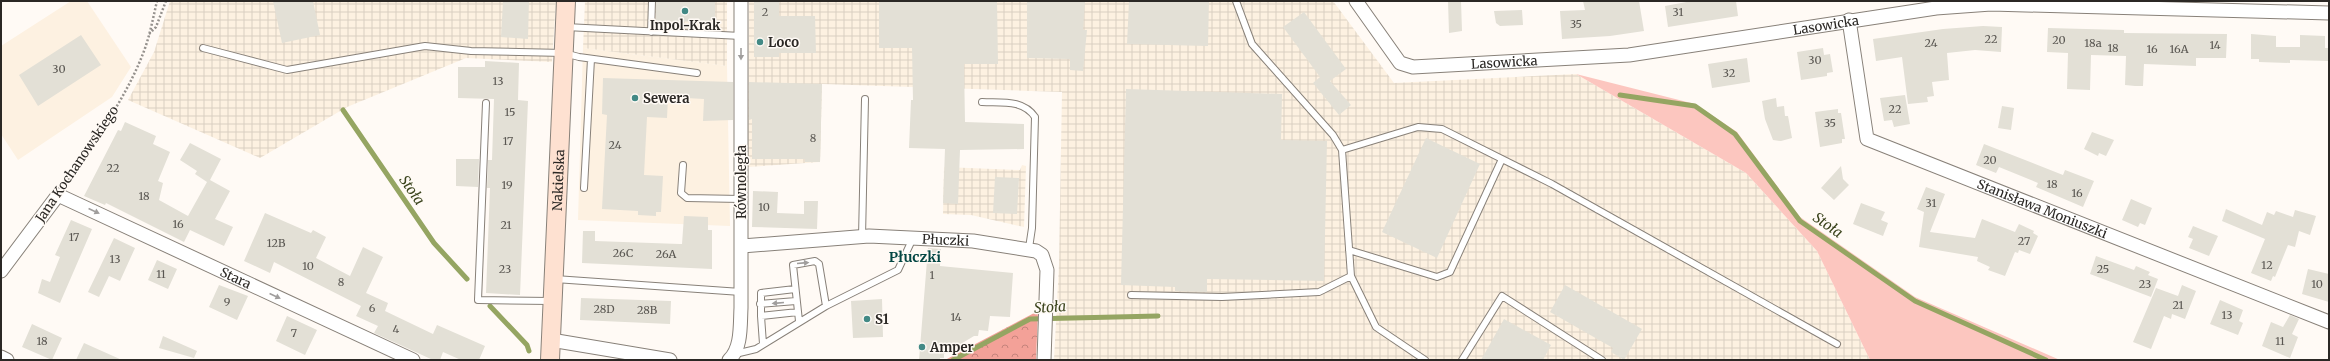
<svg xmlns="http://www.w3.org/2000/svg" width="2330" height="361" viewBox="0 0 2330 361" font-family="Merriweather,serif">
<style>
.built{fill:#fdf1e1}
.industrial{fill:url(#industrial-grid)}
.grass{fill:#fcc6bf}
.forest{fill:url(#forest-crowns)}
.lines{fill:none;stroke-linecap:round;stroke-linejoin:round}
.stream{stroke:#95a562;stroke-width:5}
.building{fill:#e3e0d6}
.lane-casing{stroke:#888179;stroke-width:8}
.street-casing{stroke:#888179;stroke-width:15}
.secondary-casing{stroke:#888179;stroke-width:20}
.path{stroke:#95918d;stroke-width:2.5;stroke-dasharray:2 2;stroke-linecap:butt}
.lane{stroke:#fff;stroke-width:6}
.street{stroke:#fff;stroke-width:13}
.secondary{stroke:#fee1d1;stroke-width:18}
.oneway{fill:#a09e9d}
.poi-dot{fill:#428985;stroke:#fffaf5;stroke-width:1.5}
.labels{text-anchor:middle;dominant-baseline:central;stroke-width:3;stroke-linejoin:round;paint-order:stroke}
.number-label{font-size:11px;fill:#595651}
.street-label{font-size:13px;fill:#2b2825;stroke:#fffaf5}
.poi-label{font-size:13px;font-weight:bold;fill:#2b2825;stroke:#fffaf5;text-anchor:start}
.water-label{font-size:14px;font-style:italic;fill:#3a431c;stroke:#fffaf5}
.neighbourhood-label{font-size:14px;font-weight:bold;fill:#034643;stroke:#fffaf5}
</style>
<defs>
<pattern id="industrial-grid" width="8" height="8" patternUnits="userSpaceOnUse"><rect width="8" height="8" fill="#fdf1e1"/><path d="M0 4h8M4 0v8" fill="none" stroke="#d9cfc1"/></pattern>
<pattern id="forest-crowns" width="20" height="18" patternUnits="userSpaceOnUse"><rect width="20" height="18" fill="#f3a198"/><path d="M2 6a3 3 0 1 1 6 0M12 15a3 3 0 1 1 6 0" fill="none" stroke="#c5837c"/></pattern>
</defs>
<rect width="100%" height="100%" fill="#fffaf5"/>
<path class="built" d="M71 1H87L131 67 112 97 18 160 1 134V46Z
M583 48 727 66 730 226 578 220Z"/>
<path class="industrial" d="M170 1H556L552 62 466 58 347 107 260 158 128 100 154 52Z
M585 1H727V66L583 48Z
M749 1H1333L1394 83 1576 74 1746 173 1817 251 1870 360H1054L1059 264 1062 92 822 84 820 162 748 167Z
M1022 165 1026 166 1024 227 971 215 943 214 944 167 1020 170Z"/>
<path class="grass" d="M1576 74 1695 104 1737 132 1800 217 1915 297 2060 360H1870L1817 251 1746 173Z"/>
<path class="forest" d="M1038 311 1036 360H945Z"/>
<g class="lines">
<path class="stream" d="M1620 95 1695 106 1735 134 1800 221 1915 301 2046 360
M343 110 434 243 467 279
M490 306 527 345 529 351
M953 360 1030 319 1158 316"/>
</g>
<path class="building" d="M273 1H313L320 35 282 43Z
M503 1H529L528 39 501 37Z
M656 1H715V21L656 22Z
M754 1H779V16H815L816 53H779V57H754Z
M879 1H997L998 64H964L965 122 1024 124V149L960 150 958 204 943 203 945 149 909 148 911 100H913L912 48H879Z
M1027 1H1085L1083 30H1087L1083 71 1070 70V59L1027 58Z
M1129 1H1209L1208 46 1127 44Z
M1448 1H1461L1462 31 1449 33Z
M1583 1H1639L1644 31 1610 36 1562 39 1560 11 1585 10Z
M1692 1H1736L1738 16 1668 27 1665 6Z
M1522 10 1523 25 1500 26 1496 23 1494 11Z
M1304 12 1346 69 1330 81 1351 105 1339 115 1313 83 1320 77 1283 27Z
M1983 26 2002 27 2001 52 1975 50 1947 53 1949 80 1932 82 1934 96 1927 97 1928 102 1908 104 1902 57 1876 61 1873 39 1943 29Z
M2048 28 2124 30V33L2227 34 2226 58H2196V66L2144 64 2143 86H2135L2125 85 2126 56 2091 55 2090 90 2067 89 2068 53 2047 52Z
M2251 34 2276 36V47H2300V35L2325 36V48H2329V61L2290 60V63L2259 62V59H2251Z
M81 35 101 65 38 106 19 75Z
M1823 48 1824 55 1830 54 1833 72 1827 73V76L1801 80 1797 52Z
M1747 58 1750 82 1712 88 1708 64Z
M485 61 519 63 518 100 528 101 520 295 486 293 490 188H487L488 160H492L494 99 458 98V67H485Z
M603 78 733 82V120L703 121 704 99 668 97 667 118 647 117 644 175 663 176 661 212H656V216L638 215V211L602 209 607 115 602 114Z
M749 82 822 84 820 162H805V159H752V119L749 120Z
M1126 89 1282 94 1281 140 1327 141 1324 281 1207 279V292L1175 291V287L1121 285Z
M1905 95 1910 124 1894 127 1892 120 1884 121 1880 98Z
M1776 98 1777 107 1784 106 1785 116H1788L1792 138 1781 141 1773 140 1765 119 1762 101Z
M2002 106 2014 108 2011 130 1998 128Z
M1838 109V113H1841L1845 139H1842V143L1820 147 1815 112Z
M125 122 156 136 153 144 170 152 158 181 163 183 159 200 188 216 207 182 195 174 197 171 180 160 190 143 221 159 210 180 230 191 215 219 233 227 224 246 190 230 184 242 106 203 105 205 84 196 118 130 121 131Z
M2092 132 2114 140 2106 156 2099 153 2098 156 2084 149Z
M1426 138 1480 164 1437 258 1382 232Z
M1984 144 2063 175 2065 170 2094 181 2083 207 2036 187 2038 183 1999 167 1996 173 1976 165Z
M456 159H479L478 187 456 186Z
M1841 166 1843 179 1849 185 1834 200 1821 188Z
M995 177 1019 178 1017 214 993 213Z
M1926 187 1945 194 1930 232 1975 238 1982 219 2015 232 2019 224 2034 231 2033 233 2038 236 2030 254 2019 250 2018 253 2015 252 2005 276 1988 270 1990 267 1977 261 1978 257 1919 247 1924 212 1917 209Z
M753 191 778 192 777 213 804 214V201H818L817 229 752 227Z
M2131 199 2152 208 2145 225 2140 223 2138 227 2122 220Z
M1861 203 1885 212 1881 220 1888 223 1883 236 1853 224Z
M2226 209 2262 225 2267 212 2274 215 2276 211 2293 217 2295 210 2316 216 2310 235 2299 231 2295 247 2288 245 2275 277 2273 276 2271 281 2251 273 2265 239 2222 221Z
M265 213 311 233 313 230 326 237 316 258 350 276 363 247 383 257 366 293 388 303 385 311 433 334 437 325 485 346 479 360H461L443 352 440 360H433L374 333 378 326 356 316 361 306 274 262 270 273 244 261Z
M684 216 708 217V230H712V269L582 263 583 231H595V241L680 244H682Z
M71 220 92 229 60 303 38 293 42 279 50 282 60 257 55 255Z
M2193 226 2218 236 2209 256 2189 248 2193 239 2188 237Z
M114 238 135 248 120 281 109 276 99 297 88 292Z
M928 248 941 249 940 266 1013 273 1010 317 990 316 988 331 979 330 978 336H974L944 354V358H940V360H919Z
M2096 256 2134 270 2136 266 2150 272 2148 275 2158 279 2151 297 2090 274Z
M157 260 177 269 168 289 148 280Z
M2308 269 2329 274V302L2302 294Z
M219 285 248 296 237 320 209 307Z
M1565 285 1642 329 1624 360 1611 352 1613 348 1550 312Z
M2182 285 2196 291 2185 319 2172 314 2171 319 2164 316 2151 349 2133 342 2156 288 2178 296Z
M581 298 671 301 670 324 580 320Z
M882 299 883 337 853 338 851 301Z
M2220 300 2243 310 2239 321 2243 323 2238 335 2210 324Z
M2290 315 2299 319 2292 334 2298 337 2290 358 2262 346 2271 322 2283 327Z
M287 316 317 330 305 355 276 341Z
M1504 319 1551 345 1543 360H1481Z
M32 324 62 338 52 360 22 347Z
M163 336 197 351 194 358 159 348Z
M84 343 122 360H76Z"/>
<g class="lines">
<defs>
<path id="lane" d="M1236 1 1252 44 1333 135 1342 150 1351 276 1376 327 1425 360
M566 27 741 36
M651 32 652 1
M203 48 287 70 425 46 471 51 564 53 579 57 697 73
M982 102C1001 103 1023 99 1035 117L1032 228 1029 248
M486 103 478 300 551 301
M1342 150 1418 127 1442 129 1552 184 1837 344
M683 165 681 193 687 198 741 199
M584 188 591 59
M862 237 865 99
M1349 250 1437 277 1450 272 1502 159
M555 279 741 292
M1131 295 1222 297 1319 292 1351 276
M760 304 796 301
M761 316V293L795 289
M799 321 793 265 815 261 819 264 826 306
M763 344 761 316 798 312
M735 354 756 349 826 306 898 270 913 238
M1462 360 1502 296 1602 360"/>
<g id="street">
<path id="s1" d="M1356 1 1400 63 1413 67 1629 55 1936 8 1991 4 2329 13"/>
<path id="s2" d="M1849 20 1867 139 2329 322"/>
<path id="s3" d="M742 246 869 236 973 241 1036 251 1042 255 1047 270 1044 360"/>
<path id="s4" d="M1 271 58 195 413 360"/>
<path d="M551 340 670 360"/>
<path d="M1 357 7 360"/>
<path d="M729 360C742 348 740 325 741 308V1"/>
</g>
<g id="secondary">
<path id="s5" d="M550 360 566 1"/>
</g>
</defs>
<use href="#lane" class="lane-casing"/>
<use href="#street" class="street-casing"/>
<use href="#secondary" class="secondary-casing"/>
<path class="path" d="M149 34 156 27 166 1
M66 183C94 141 126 99 144 51 150 35 153 18 157 1"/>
<use href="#lane" class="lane"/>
<use href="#street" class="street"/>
<use href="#secondary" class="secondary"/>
</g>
<defs><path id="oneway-solid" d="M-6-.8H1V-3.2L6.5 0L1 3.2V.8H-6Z"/></defs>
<g class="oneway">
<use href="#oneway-solid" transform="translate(741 54) rotate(90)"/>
<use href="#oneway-solid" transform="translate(94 211) rotate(25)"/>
<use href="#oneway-solid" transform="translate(803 263) rotate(-5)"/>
<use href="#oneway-solid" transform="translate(275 296) rotate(25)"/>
<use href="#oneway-solid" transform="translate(778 303) rotate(175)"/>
</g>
<g class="poi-dot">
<circle cx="685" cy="11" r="4"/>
<circle cx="760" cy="42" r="4"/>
<circle cx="635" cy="98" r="4"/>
<circle cx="867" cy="319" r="4"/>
<circle cx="922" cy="347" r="4"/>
</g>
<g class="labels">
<g class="number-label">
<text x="765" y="12">2</text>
<text x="1678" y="12">31</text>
<text x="1576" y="24">35</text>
<text x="1991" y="39">22</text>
<text x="2059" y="40">20</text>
<text x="1931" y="43">24</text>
<text x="2093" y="43">18a</text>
<text x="2215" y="45">14</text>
<text x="2113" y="48">18</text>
<text x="2152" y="49">16</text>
<text x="2179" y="49">16A</text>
<text x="1815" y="60">30</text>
<text x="59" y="69">30</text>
<text x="1729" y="73">32</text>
<text x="498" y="81">13</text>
<text x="1895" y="109">22</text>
<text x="510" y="112">15</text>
<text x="1830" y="123">35</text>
<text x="813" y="138">8</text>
<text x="508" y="141">17</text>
<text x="615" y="145">24</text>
<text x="1990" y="160">20</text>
<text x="113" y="168">22</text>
<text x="2052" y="184">18</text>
<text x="507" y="185">19</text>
<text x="2077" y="193">16</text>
<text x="144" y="196">18</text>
<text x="1931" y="203">31</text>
<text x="764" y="207">10</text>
<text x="178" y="224">16</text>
<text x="506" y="225">21</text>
<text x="74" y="237">17</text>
<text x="2024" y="241">27</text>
<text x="276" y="243">12B</text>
<text x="623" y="253">26C</text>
<text x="666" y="254">26A</text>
<text x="115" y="259">13</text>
<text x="2267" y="265">12</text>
<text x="308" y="266">10</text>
<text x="505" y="269">23</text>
<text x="2103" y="269">25</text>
<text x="161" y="274">11</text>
<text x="932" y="275">1</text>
<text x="341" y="282">8</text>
<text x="2145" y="284">23</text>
<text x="2317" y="284">10</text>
<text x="227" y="302">9</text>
<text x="2178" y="305">21</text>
<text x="372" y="308">6</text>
<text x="604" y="309">28D</text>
<text x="647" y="310">28B</text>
<text x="2227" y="315">13</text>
<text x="956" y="317">14</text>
<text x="396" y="329">4</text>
<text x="294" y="333">7</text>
<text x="42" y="341">18</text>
<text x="2280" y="341">11</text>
</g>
<g class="street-label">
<text stroke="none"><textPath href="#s1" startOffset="505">Lasowicka</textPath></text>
<text stroke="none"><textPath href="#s1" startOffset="181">Lasowicka</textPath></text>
<text transform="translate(77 164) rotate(-56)">Jana Kochanowskiego</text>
<text stroke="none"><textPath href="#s5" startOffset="180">Nakielska</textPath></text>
<text transform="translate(741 182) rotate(-90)">Równoległa</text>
<text stroke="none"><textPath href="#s2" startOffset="309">Stanisława Moniuszki</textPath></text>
<text stroke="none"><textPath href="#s3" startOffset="204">Płuczki</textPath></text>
<text stroke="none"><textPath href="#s4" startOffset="291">Stara</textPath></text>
</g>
<g class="poi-label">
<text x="685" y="25" text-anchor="middle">Inpol-Krak</text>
<text x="768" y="42">Loco</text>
<text x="643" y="98">Sewera</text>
<text x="875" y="319">S1</text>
<text x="930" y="347">Amper</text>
</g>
<g class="water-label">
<text transform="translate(412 190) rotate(55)">Stoła</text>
<text transform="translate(1828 225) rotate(35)">Stoła</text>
<text transform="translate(1050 307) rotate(-3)">Stoła</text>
</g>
<g class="neighbourhood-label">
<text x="915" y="257">Płuczki</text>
</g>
</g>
<rect width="2330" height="361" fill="none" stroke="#2b2825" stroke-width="4"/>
</svg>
